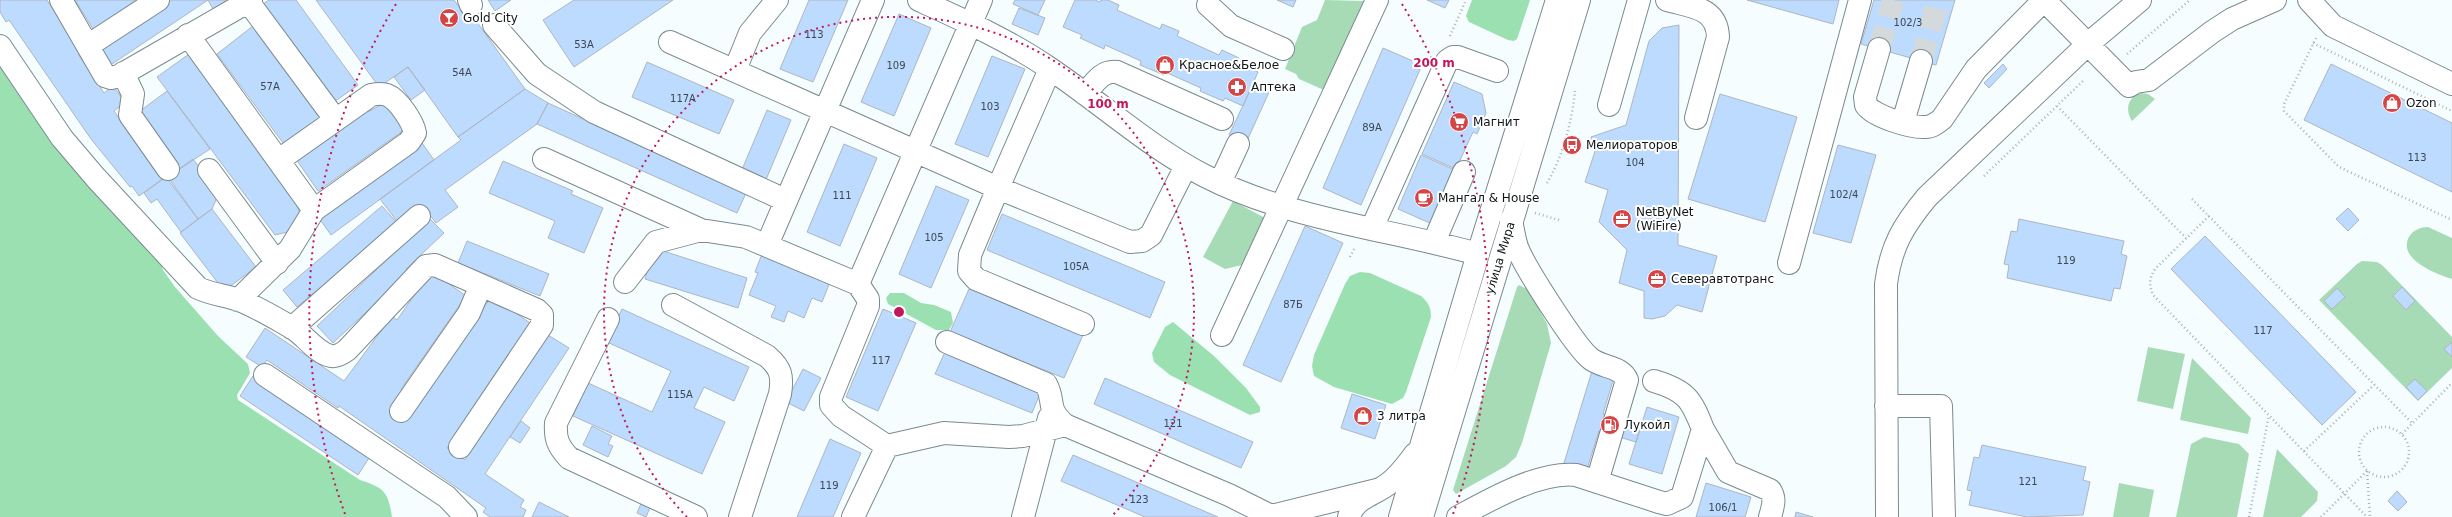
<svg xmlns="http://www.w3.org/2000/svg" width="2452" height="517" viewBox="0 0 2452 517" font-family="'DejaVu Sans',sans-serif">
<style>
.green{fill:#a6dbb5}
.forest{fill:#9be0b0}
.building{fill:#bddbfe;stroke:#adb6c1}
.lines{fill:none;stroke-linecap:round;stroke-linejoin:round}
.minor-tunnel{stroke:#d4dadc;stroke-width:22;stroke-dasharray:22 11;stroke-linecap:butt}
.minor-casing{stroke:#7b8a8f;stroke-width:24}
.major-casing{stroke:#7b8a8f;stroke-width:24}
.path{stroke:#abb2b4;stroke-width:2.5;stroke-dasharray:1 3;stroke-linecap:butt}
.minor{stroke:#fff;stroke-width:22}
.major{stroke:#fff;stroke-width:22}
.ring{fill:none;stroke:#c2185b;stroke-width:2;stroke-dasharray:2 4}
.labels{text-anchor:middle;dominant-baseline:central;stroke-width:4;stroke-linejoin:round;paint-order:stroke}
.number-label{font-size:10px;fill:#3b4752}
.poi-label{font-size:12px;fill:#101618;stroke:#fff;text-anchor:start}
.street-label{font-size:12px;fill:#101618;stroke:#fff}
.centre{fill:#c2185b;stroke:#fff;stroke-width:2}
.ring-label{font-size:12px;text-anchor:middle;font-weight:bold;fill:#c2185b;stroke:#fff;stroke-width:4;stroke-linejoin:round;paint-order:stroke}
</style>
<rect width="100%" height="100%" fill="#f6fdff"/>
<path class="green" d="M1325 0 1364 1 1324 90 1299 79 1296 74 1285 69 1302 27 1317 20Z
M2141 93 2148 94 2155 99 2132 121C2125 111 2127 97 2141 93Z
M1233 201 1267 219 1248 260 1242 265 1225 269 1203 257Z
M2428 227 2452 238V279C2436 274 2397 259 2409 237 2413 230 2421 227 2428 227Z
M2362 261 2377 262 2382 265 2452 337V368L2418 401 2319 300 2357 264Z
M1519 285 1529 290 1547 324 1551 343 1522 443 1516 457 1506 466 1456 494 1453 490 1517 287Z
M2148 347 2185 354 2173 409 2137 401Z
M2192 358 2251 418 2248 434 2180 420Z
M2204 437 2239 444 2249 454 2237 517H2176L2191 444Z
M2277 449 2318 492 2317 501 2301 517H2263Z
M2119 483 2154 490 2149 517H2113Z"/>
<path class="forest" d="M1472 0H1530L1517 39 1514 41 1508 40 1469 22 1466 16Z
M0 59 159 257 163 270 175 287 218 336 248 364 250 373 237 395 238 400 360 480C384 488 388 491 392 517H0Z
M1360 272 1370 273 1421 296C1428 302 1431 307 1431 317L1406 392 1403 398 1392 404 1334 387 1314 376 1312 366 1314 355 1345 284 1350 276Z
M890 293H904L921 303 934 305 951 312 953 323 949 330H936L888 304 886 298Z
M1173 322 1214 356 1246 388 1260 407V412L1250 415 1170 375 1154 362 1152 353 1165 327Z"/>
<path class="building" d="M0 0H47L65 28 67 26 83 51 78 54 104 93 113 86 125 102 114 111 141 149 165 177 139 196 132 186 130 187 91 139 9 20 6 22 0 12Z
M75 0H138L136 1 138 5 95 32Z
M172 0H228L213 9 208 0 109 66 99 51Z
M269 0H296L358 85 334 102 263 4Z
M316 0H454L469 21 474 18 525 89 458 137 408 67 379 87Z
M488 0H511L495 11Z
M574 0H673L574 67 543 20Z
M809 0H848L813 82 780 69Z
M1015 0H1045L1038 15 1013 4Z
M1075 0H1095L1100 2 1101 0H1108L1119 5 1117 10 1160 29 1162 24 1179 31 1177 36 1219 55 1222 50 1239 58 1237 63 1258 72 1243 106 1225 98 1223 101 1200 91 1201 88 1165 72 1164 75 1140 65 1141 61 1105 45 1104 49 1080 38 1082 35 1063 27Z
M1277 0H1296L1293 7Z
M1427 0H1449L1445 8Z
M1747 0H1839L1833 24Z
M1874 0H1955L1936 65 1861 44Z
M1019 8 1045 18 1038 35 1012 24Z
M899 14 931 28 894 116 861 102Z
M1679 25 1678 245 1717 256 1702 312 1677 305 1665 316 1652 319 1644 318V291L1619 283 1627 250 1599 222 1608 190 1585 182 1598 142 1591 140V137L1626 125 1649 41 1662 28Z
M253 26 323 119 286 147 217 54Z
M1383 48 1422 65 1361 205 1323 188Z
M189 54 295 201 301 216 292 231 275 235 157 77Z
M992 56 1025 69 988 157 955 144Z
M647 62 734 100 719 134 632 97Z
M2003 64 2007 69 1989 88 1984 83Z
M2331 64 2452 123V192L2304 120Z
M408 67 425 90 411 100 394 77Z
M1254 82 1270 90 1246 143 1229 135Z
M1454 82 1482 94 1486 113 1477 134 1473 132 1456 169 1422 154Z
M525 89 548 103 537 124 445 190 458 207 436 223 423 206 399 224 380 199 461 140 458 137Z
M167 91 210 149 178 170 136 114Z
M1720 94 1797 117 1765 222 1688 199Z
M386 102 407 128 318 191 296 159 366 109 368 112Z
M548 103 746 193 737 213 537 124Z
M767 110 791 120 765 182 741 172Z
M422 143 434 160 331 235 319 218Z
M844 144 877 158 840 246 807 232Z
M1838 145 1876 155 1851 243 1813 233Z
M1421 155 1455 170 1432 224 1398 209Z
M193 159 219 193 212 209 198 219 168 177Z
M503 161 573 191 571 194 603 208 584 253 548 238 555 221 489 193Z
M166 177 198 219 181 232 157 199 151 203 144 193Z
M936 186 969 200 931 288 899 274Z
M382 206 397 223 297 307 283 290Z
M2348 208 2359 220 2348 231 2336 219Z
M212 209 256 267 224 291 180 233Z
M1002 214 1165 282 1150 318 987 250Z
M430 219 444 233 406 269 409 272 333 343 317 326Z
M2019 219 2124 241 2121 254 2127 256 2120 289 2114 288 2111 301 2007 278 2009 265 2004 264 2011 231 2017 232Z
M1305 226 1343 243 1281 382 1243 365Z
M2205 236 2356 392 2322 425 2171 269Z
M467 241 549 274 540 296 458 263Z
M654 248 747 278 738 308 645 279Z
M762 254 830 282 822 302 812 298 804 318 788 311 784 322 771 317 776 306 749 295 758 273 755 272Z
M431 271 466 296 401 389 407 393 405 421 492 296 530 323 447 448 465 460 548 335 569 348 485 474 524 500 520 507 526 510 523 517H490L483 512 486 508 339 406 338 408 267 360 262 367 246 357 265 328 344 381 392 316 397 320Z
M2402 287 2415 301 2406 310 2393 296Z
M2337 288 2345 297 2332 309 2324 301Z
M969 289 1083 335 1064 378 950 332Z
M622 309 749 367 734 401 704 387 694 408 725 422 702 474 573 416 588 383 652 412 671 371 607 342Z
M883 309 916 323 878 411 846 397Z
M2452 342V357L2444 349Z
M945 352 1041 391 1032 413 935 374Z
M803 369 821 378 804 411 786 402Z
M1592 371 1614 377 1603 414 1641 426 1636 442 1599 431 1587 469 1564 463Z
M253 376 289 400 286 403 369 458 358 475 240 396Z
M1105 378 1253 442 1241 468 1094 404Z
M2415 379 2427 391 2418 400 2406 387Z
M1352 394 1386 405 1375 439 1341 428Z
M1647 407 1679 417 1662 474 1629 464Z
M521 421 530 428 520 443 510 437Z
M592 426 612 436 608 444 613 446 608 457 583 445Z
M830 439 861 453 833 517H797Z
M1982 445 2086 467 2083 480 2090 482 2083 515 2027 517 1969 505 1972 491 1967 490 1974 457 1979 458Z
M1073 455 1218 517H1145L1061 481Z
M1706 483 1751 497 1745 517H1696Z
M2397 491 2407 502 2398 511 2388 501Z
M643 499 652 503 646 517 637 513Z
M539 502 569 517H532Z
M1796 512 1813 517H1795Z"/>
<g class="lines">
<path class="minor-tunnel" d="M1879 49 1893 0
M1921 61 1938 0"/>
<defs>
<path id="minor" d="M61 0 105 76 111 78 119 76 251 0
M247 0 335 119
M469 0 471 5
M919 0C963 20 1008 40 1049 68 1101 103 1149 147 1205 176 1289 219 1388 229 1478 254
M1667 0C1691 7 1717 7 1718 37L1696 118
M2309 0 2333 26 2452 84
M1208 5 1231 26 1283 49
M494 25 537 74 594 112 785 200
M188 35 314 210
M670 42 998 188 970 255 969 271 976 279 1083 324
M89 45 158 0
M0 46 62 138 96 178 198 288C213 295 225 295 239 300 257 307 275 318 291 327 304 334 316 353 331 356 337 357 343 353 347 350L426 266 435 265 537 310 542 315V325L460 447
M1879 49 1865 97 1866 105C1873 116 1911 128 1925 127 1932 127 1937 123 1942 119L1976 69 2044 0 2129 86 2136 82 2149 80 2212 32 2232 19 2275 0
M1050 69 998 188 1130 242 1142 241 1151 235 1186 166
M735 70 750 33 777 0
M123 73 133 94 130 115 168 169
M1085 94C1094 84 1101 70 1117 72L1222 119
M1609 105 1639 0
M1903 122 1921 61
M544 159 701 230
M209 170 277 263
M1220 183 1238 144
M1511 220C1513 229 1514 238 1517 247 1524 266 1576 348 1591 359 1603 368 1621 366 1627 380L1597 482
M1372 228 1447 61 1453 57H1458L1497 71
M1434 242 1464 172
M767 245 873 0
M1789 263 1860 0
M625 282 656 242 701 230 746 237 858 284 868 299V306L831 397V405L841 416 887 446
M858 284 981 0
M238 300 290 249 314 210 409 142 415 133C413 122 398 99 387 95 382 93 376 94 371 95L279 160
M673 305 767 356C781 368 783 376 780 394L740 517
M608 319 556 423C555 439 558 446 569 458L696 517
M292 328 419 216
M1222 335 1377 0
M947 342 1046 384C1056 403 1045 407 1065 425
M265 375 447 497 466 517
M1886 406H1941L1944 517
M401 411 469 313 481 285
M1703 429 1728 472 1770 490C1776 499 1773 506 1770 517
M853 517 887 446 944 433 1009 437 1023 436 1065 425 1229 495 1273 517
M1023 517 1049 418
M1267 517 1377 490
M1458 517C1489 500 1540 471 1576 475L1659 502 1667 504 1682 497 1703 429C1691 399 1687 391 1654 381
M1887 517 1886 284C1891 246 1903 226 1927 197L2088 44 2140 0"/>
<path id="major" d="M1349 517C1354 498 1374 495 1388 484 1399 476 1407 465 1415 454
M1400 517 1478 254 1557 0
M1422 517 1579 0"/>
</defs>
<use href="#minor" class="minor-casing"/>
<use href="#major" class="major-casing"/>
<path class="path" d="M1450 36 1466 0
M2316 38 2284 104V111L2339 167 2452 220
M2313 43 2452 111
M2127 54 2190 0
M2057 106 2186 238
M1984 176 2085 79
M1547 183C1563 156 1572 121 1575 91
M2192 199 2412 423
M1535 213 1559 220
M2209 216 2155 269C2149 279 2149 284 2153 295L2367 517
M1350 257 1355 247
M2359 452a25 25 0 1 1 50 0a25 25 0 1 1-50 0Z
M2402 434 2452 383
M2304 451 2374 385
M2367 471 2370 517
M2249 517 2269 415
M2321 517 2367 471"/>
<use href="#minor" class="minor"/>
<use href="#major" class="major"/>
</g>
<g class="ring">
<path d="M687 517A295 295 0 1 1 1111 517"/>
<path d="M345 514A590 590 0 0 1 396 4M1402 4A590 590 0 0 1 1453 514"/>
</g>
<defs>
<symbol id="bar-disc" viewBox="-11 -11 22 22"><circle r="9.5" fill="#d44545" stroke="#fff"/><path d="M-6-5H6L.8 .8V4.5H3.5V6h-7V4.5H-.8V.8Z" fill="#fff"/></symbol>
<symbol id="shop-disc" viewBox="-11 -11 22 22"><circle r="9.5" fill="#d44545" stroke="#fff"/><path d="M-5-2.5h2.3a2.7 3.5 0 0 1 5.4 0H5L5.5 6h-11ZM-1.5-2.5h3a1.5 2.3 0 0 0-3 0Z" fill="#fff"/></symbol>
<symbol id="pharmacy-disc" viewBox="-11 -11 22 22"><circle r="9.5" fill="#d44545" stroke="#fff"/><path d="M-2-6h4v4h4v4h-4v4h-4v-4h-4v-4h4Z" fill="#fff"/></symbol>
<symbol id="supermarket-disc" viewBox="-11 -11 22 22"><circle r="9.5" fill="#d44545" stroke="#fff"/><path d="M-6-5.5h2.5l.6 2H6L4.5 2H-2.5L-4.4-4H-6ZM-1.5 3.2a1.3 1.3 0 1 0 .1 0ZM3 3.2a1.3 1.3 0 1 0 .1 0Z" fill="#fff"/></symbol>
<symbol id="bus-disc" viewBox="-11 -11 22 22"><circle r="9.5" fill="#d44545" stroke="#fff"/><path d="M-5-6H5V4H4V6H2V4H-2V6H-4V4H-5ZM-3.5-4V0h7V-4ZM-3.5 1.2v1.5H-2V1.2ZM2 1.2v1.5H3.5V1.2Z" fill="#fff"/></symbol>
<symbol id="cafe-disc" viewBox="-11 -11 22 22"><circle r="9.5" fill="#d44545" stroke="#fff"/><path d="M-5.5-4.5H6V0H3Q3 3.5 0 3.5H-2.5Q-5.5 3.5-5.5 0ZM3-3.2v2h1.7v-2ZM-6 4.5H4V6H-6Z" fill="#fff"/></symbol>
<symbol id="office-disc" viewBox="-11 -11 22 22"><circle r="9.5" fill="#d44545" stroke="#fff"/><path d="M-6-3h4V-5.5h4V-3h4V5H-6ZM-1-4.5V-3h2v-1.5ZM-6 0V1H6V0Z" fill="#fff"/></symbol>
<symbol id="fuel-disc" viewBox="-11 -11 22 22"><circle r="9.5" fill="#d44545" stroke="#fff"/><path d="M-5.5-6h7V0h2V4h1.3V-2.5L3-4.5l.8-.8L6-3V5H2.5V1h-1V6h-7ZM-4.2-4.7v3.2H.2V-4.7Z" fill="#fff"/></symbol>
</defs>
<g fill-rule="evenodd">
<use href="#bar-disc" x="438" y="7" width="22" height="22"/>
<use href="#shop-disc" x="1154" y="54" width="22" height="22"/>
<use href="#pharmacy-disc" x="1226" y="76" width="22" height="22"/>
<use href="#shop-disc" x="2381" y="92" width="22" height="22"/>
<use href="#supermarket-disc" x="1448" y="111" width="22" height="22"/>
<use href="#bus-disc" x="1561" y="134" width="22" height="22"/>
<use href="#cafe-disc" x="1413" y="187" width="22" height="22"/>
<use href="#office-disc" x="1611" y="208" width="22" height="22"/>
<use href="#office-disc" x="1646" y="268" width="22" height="22"/>
<use href="#shop-disc" x="1352" y="405" width="22" height="22"/>
<use href="#fuel-disc" x="1599" y="414" width="22" height="22"/>
</g>
<g class="labels">
<g class="number-label">
<text x="1908" y="22">102/3</text>
<text x="814" y="34">113</text>
<text x="584" y="44">53А</text>
<text x="896" y="65">109</text>
<text x="462" y="72">54А</text>
<text x="270" y="86">57А</text>
<text x="683" y="98">117А</text>
<text x="990" y="106">103</text>
<text x="1372" y="127">89А</text>
<text x="2417" y="157">113</text>
<text x="1635" y="162">104</text>
<text x="1844" y="194">102/4</text>
<text x="842" y="195">111</text>
<text x="934" y="237">105</text>
<text x="2066" y="260">119</text>
<text x="1076" y="266">105А</text>
<text x="1293" y="304">87Б</text>
<text x="2263" y="330">117</text>
<text x="881" y="360">117</text>
<text x="680" y="394">115А</text>
<text x="1173" y="423">121</text>
<text x="2028" y="481">121</text>
<text x="829" y="485">119</text>
<text x="1139" y="499">123</text>
<text x="1723" y="507">106/1</text>
</g>
<g class="poi-label">
<text x="463" y="18">Gold City</text>
<text x="1179" y="65">Красное&amp;Белое</text>
<text x="1251" y="87">Аптека</text>
<text x="2406" y="103">Ozon</text>
<text x="1473" y="122">Магнит</text>
<text x="1586" y="145">Мелиораторов</text>
<text x="1438" y="198">Мангал &amp; House</text>
<text x="1636" y="212">NetByNet<tspan x="1636" dy="14">(WiFire)</tspan></text>
<text x="1671" y="279">Северавтотранс</text>
<text x="1377" y="416">3 литра</text>
<text x="1624" y="425">Лукойл</text>
</g>
<g class="street-label">
<text transform="translate(1500 258) rotate(-73)">улица Мира</text>
</g>
</g>
<circle cx="899" cy="312" r="6" class="centre"/>
<g class="ring-label">
<text x="1434" y="67">200 m</text>
<text x="1108" y="108">100 m</text>
</g>
</svg>
